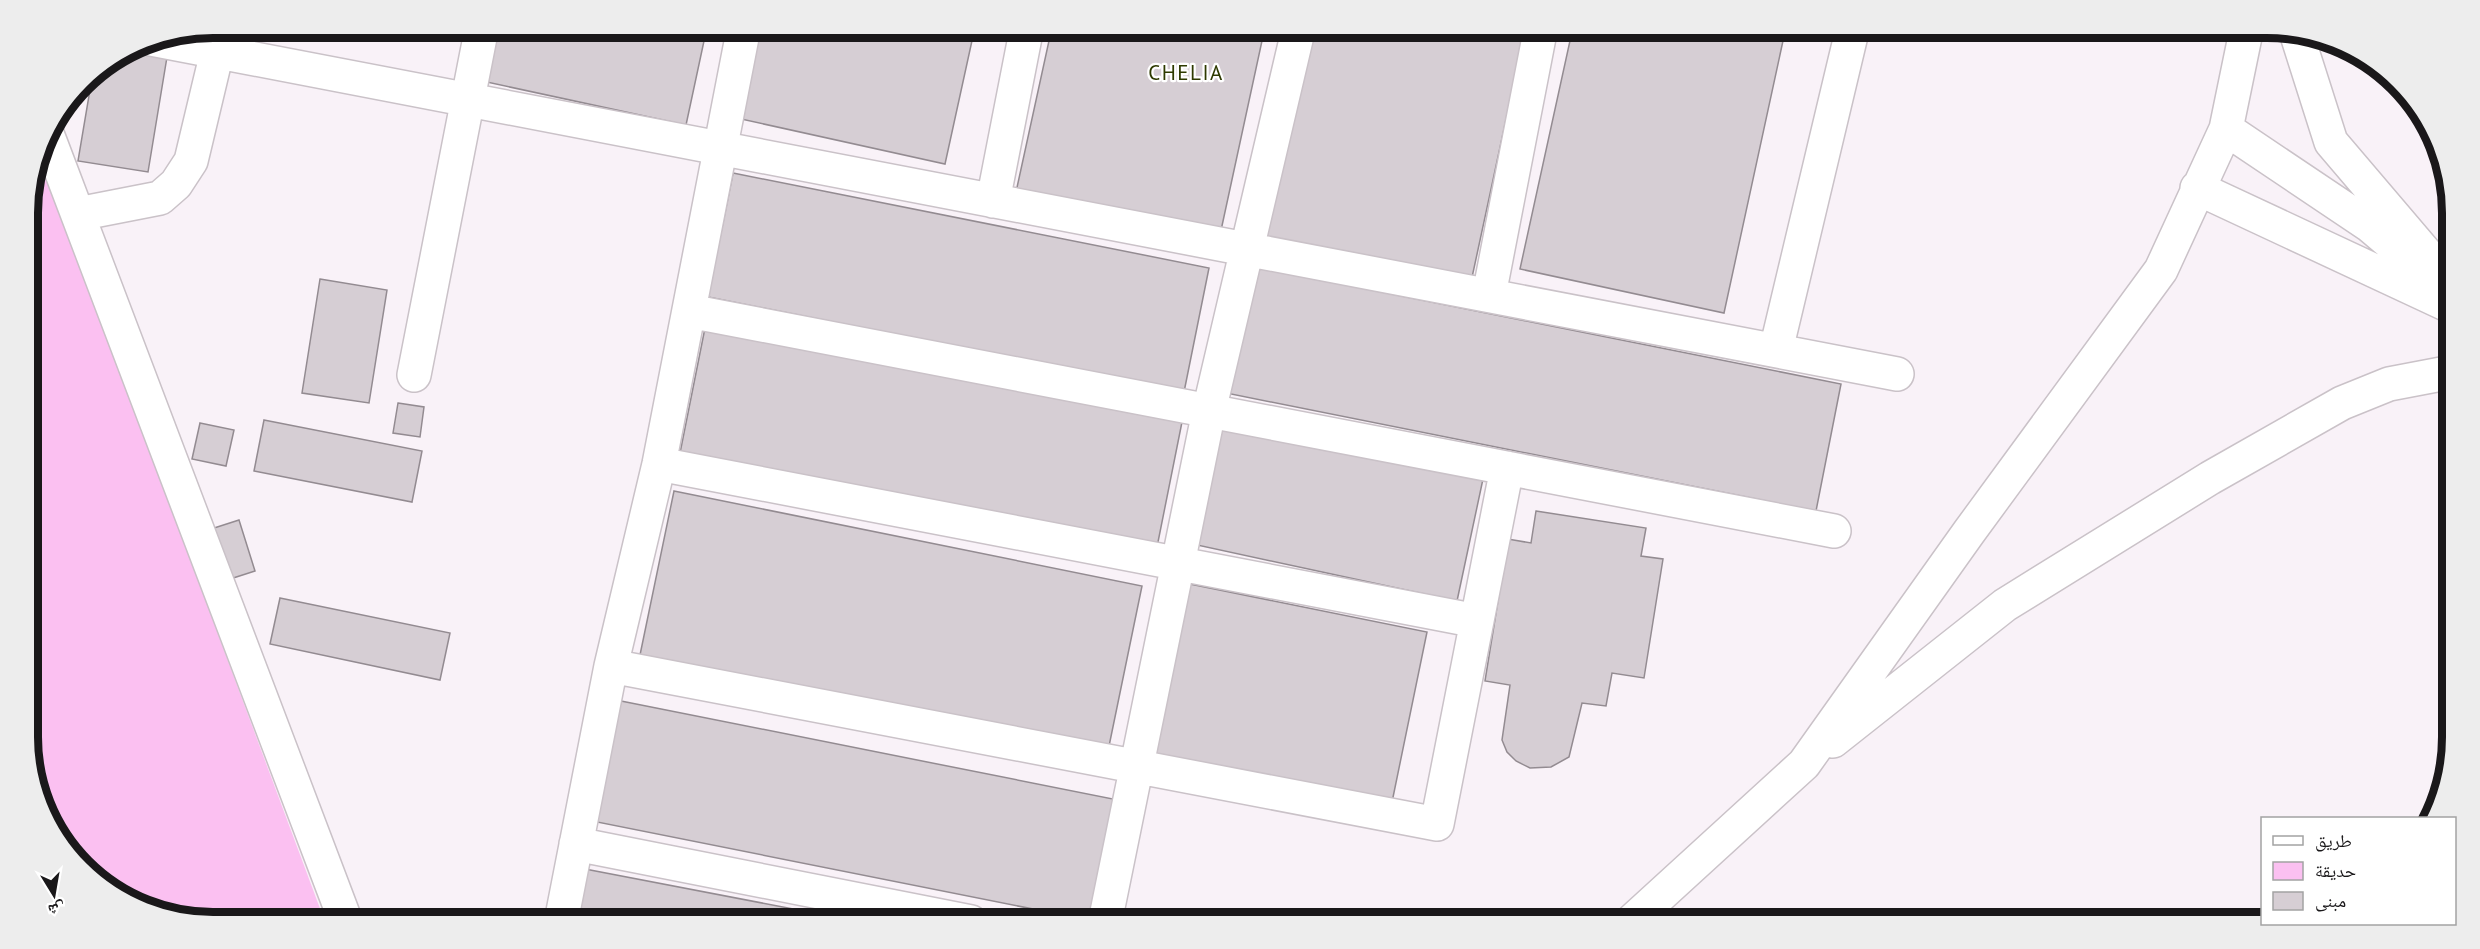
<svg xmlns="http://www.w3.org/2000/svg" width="2480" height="949" viewBox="0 0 2480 949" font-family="'PT Sans','Noto Naskh Arabic',sans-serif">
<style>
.green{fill:#fbc0f1}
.building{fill:#d6ced4;stroke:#938b91;stroke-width:1.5}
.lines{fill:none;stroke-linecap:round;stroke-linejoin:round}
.street-casing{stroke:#cac2c8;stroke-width:36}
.secondary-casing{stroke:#cac2c8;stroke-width:36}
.street{stroke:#fff;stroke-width:33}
.secondary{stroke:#fff;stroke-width:33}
.labels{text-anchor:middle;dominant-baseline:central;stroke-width:4.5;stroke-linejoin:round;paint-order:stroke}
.quarter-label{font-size:21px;letter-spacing:1.5px;fill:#2e3a00;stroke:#fff}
.rim{fill:none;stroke:#1a181a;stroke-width:8}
</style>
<rect width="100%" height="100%" fill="#f9f2f8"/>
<path class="green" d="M40 155 325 922H212L152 912 73 859 31 773 27 200Z"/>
<path class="building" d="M494 27H707L686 125 482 81Z
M761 27H975L945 164 741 119Z
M1052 27H1265L1220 235 1016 192Z
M1312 27H1526L1471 282 1266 238Z
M1573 27H1786L1724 313 1520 269Z
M126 51 167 57 148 172 78 161 93 72Z
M733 173 1209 268 1184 392 708 297Z
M1252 266 1841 384 1816 511 1226 393Z
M320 279 387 290 369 403 302 393Z
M705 328 1182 422 1157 547 680 453Z
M398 403 424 407 420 437 393 433Z
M264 420 422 451 412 502 254 471Z
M200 423 234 430 226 466 192 459Z
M1223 424 1483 479 1457 601 1197 545Z
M674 491 1142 586 1108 751 640 655Z
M1536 511 1646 528 1641 556 1663 559 1644 678 1612 673 1606 706 1582 703 1569 757 1551 767 1530 768 1516 761 1507 752 1502 740 1510 685 1485 681 1508 539 1531 543Z
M239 520 255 571 227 580 211 529Z
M1180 582 1427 632 1391 807 1144 757Z
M280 598 450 633 440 680 270 644Z
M621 701 1118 800 1093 921 597 822Z
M585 869 861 922H575Z"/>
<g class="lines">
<defs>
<path id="street" d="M151 39 1897 374
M46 131 346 922
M993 201 1027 27
M78 214 160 198 176 184 191 161 223 27
M1489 295 1541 27
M689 311 1834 531
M1776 350 1853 27
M414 375 482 27
M659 464 1477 621
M611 666 1437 824 1507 468
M576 844 971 922
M561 922 611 666 659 464 744 27
M1105 922 1209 411 1299 27"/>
<path id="secondary" d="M2296 32 2331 142 2452 284
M2226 129 2369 225 2414 263
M2197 188 2452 307
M1833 741 2005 605 2210 478 2342 403 2389 384 2452 372
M1631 922 1804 764 1969 532 2161 270 2226 129 2247 27"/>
</defs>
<use href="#street" class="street-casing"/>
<use href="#secondary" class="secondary-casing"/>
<use href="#street" class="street"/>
<use href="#secondary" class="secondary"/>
</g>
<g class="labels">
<g class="quarter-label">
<text x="1186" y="72">CHELIA</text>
</g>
</g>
<path d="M0 0H2480V949H0ZM213 38H2267A175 175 0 0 1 2442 213V737A175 175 0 0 1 2267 912H213A175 175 0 0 1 38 737V213A175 175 0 0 1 213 38Z" fill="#ededed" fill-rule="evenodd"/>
<path class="rim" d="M213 38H2267A175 175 0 0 1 2442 213V737A175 175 0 0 1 2267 912H213A175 175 0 0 1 38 737V213A175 175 0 0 1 213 38Z"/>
<rect x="2261" y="817" width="195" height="108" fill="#ffffff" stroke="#a3a3a3" stroke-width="1.5"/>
<rect x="2273" y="836" width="30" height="9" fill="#ffffff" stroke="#a3a3a3" stroke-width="1.5"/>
<text x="2315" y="847" font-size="18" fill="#1a181a">طريق</text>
<rect x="2273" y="862" width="30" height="18" fill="#fbc0f1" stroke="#a3a3a3" stroke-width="1.5"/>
<text x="2315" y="877" font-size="18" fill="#1a181a">حديقة</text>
<rect x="2273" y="892" width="30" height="18" fill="#d6ced4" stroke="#a3a3a3" stroke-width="1.5"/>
<text x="2315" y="907" font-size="18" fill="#1a181a">مبنى</text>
<g transform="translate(54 895) rotate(169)" stroke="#ffffff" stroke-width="4.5" paint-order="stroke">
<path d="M0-4.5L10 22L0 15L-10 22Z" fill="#1a181a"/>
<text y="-9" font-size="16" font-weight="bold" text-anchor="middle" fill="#1a181a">ش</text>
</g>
</svg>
